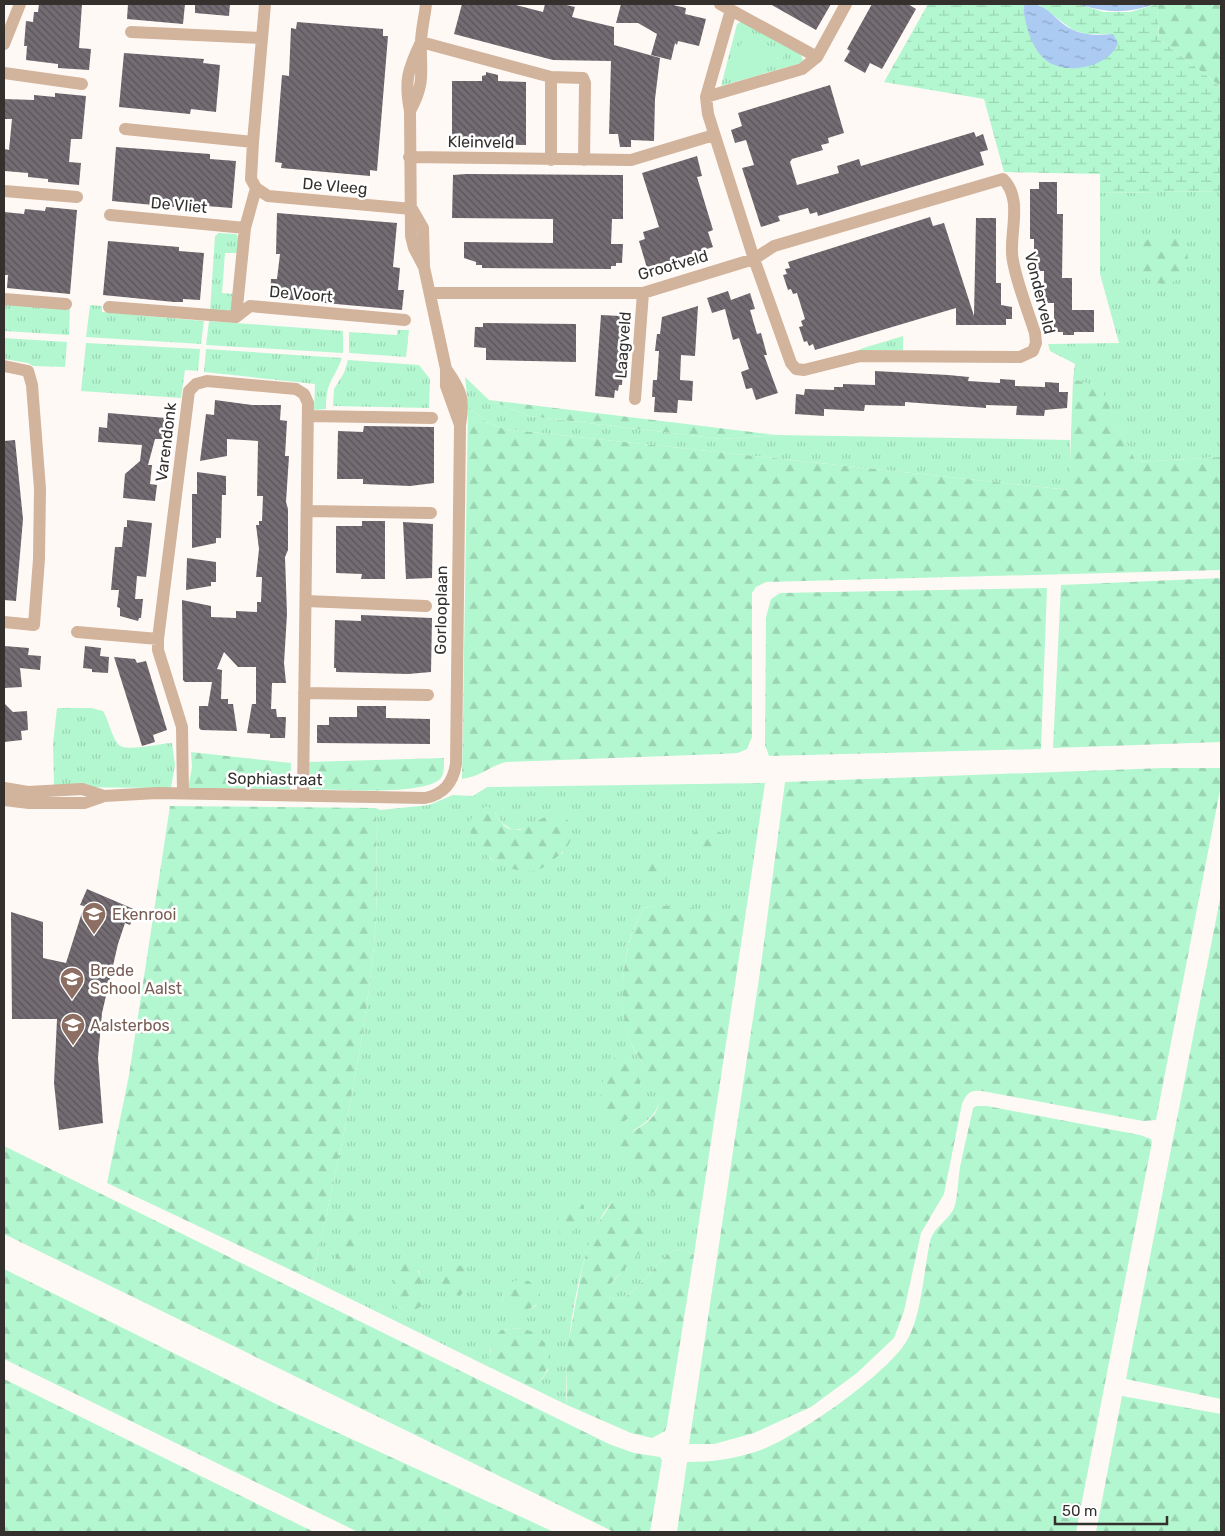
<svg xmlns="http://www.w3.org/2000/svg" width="1225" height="1536" viewBox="0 0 1225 1536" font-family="Rubik,sans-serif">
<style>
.grass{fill:url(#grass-tufts);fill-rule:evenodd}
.forest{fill:url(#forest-firs)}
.wetland{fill:url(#wetland-marsh)}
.green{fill:#b3f7d0}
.water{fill:url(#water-ripples)}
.building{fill:url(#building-back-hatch)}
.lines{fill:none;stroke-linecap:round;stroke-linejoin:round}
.minor{stroke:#d2b39b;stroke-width:12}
.labels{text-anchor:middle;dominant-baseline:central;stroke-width:5;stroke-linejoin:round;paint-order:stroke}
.street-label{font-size:16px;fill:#33302e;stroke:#fff}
.education-label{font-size:16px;fill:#785e54;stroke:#fff;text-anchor:start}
</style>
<defs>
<pattern id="grass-tufts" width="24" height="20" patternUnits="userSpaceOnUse" patternTransform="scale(1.25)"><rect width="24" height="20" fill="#b3f7d0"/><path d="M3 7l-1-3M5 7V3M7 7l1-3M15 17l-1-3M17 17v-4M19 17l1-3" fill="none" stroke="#9ad4b3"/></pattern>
<pattern id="forest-firs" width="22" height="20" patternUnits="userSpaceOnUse" patternTransform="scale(1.25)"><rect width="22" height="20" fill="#b3f7d0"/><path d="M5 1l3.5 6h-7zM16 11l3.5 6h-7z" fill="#9ad4b3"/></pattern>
<pattern id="wetland-marsh" width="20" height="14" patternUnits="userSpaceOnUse" patternTransform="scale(1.25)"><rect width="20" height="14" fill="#b3f7d0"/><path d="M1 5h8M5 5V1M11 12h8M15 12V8" fill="none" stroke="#9ad4b3"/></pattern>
<pattern id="water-ripples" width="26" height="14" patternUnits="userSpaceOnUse" patternTransform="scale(1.25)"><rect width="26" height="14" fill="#abcbf3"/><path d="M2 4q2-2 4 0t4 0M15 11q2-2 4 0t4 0" fill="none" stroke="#8ca5c5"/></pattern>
<pattern id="building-back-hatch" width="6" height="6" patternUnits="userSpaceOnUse" patternTransform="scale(1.25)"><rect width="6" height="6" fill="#736c72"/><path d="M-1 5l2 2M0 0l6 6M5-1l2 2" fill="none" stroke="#5a5459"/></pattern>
</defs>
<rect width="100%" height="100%" fill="#fff9f6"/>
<path class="grass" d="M742 21 801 54 803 61 801 63 721 86 737 24Z
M1221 191V457L1136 462 1100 388 1073 379 1075 364 1050 351 1048 344 1119 343 1100 274V193Z
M219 233 236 234 239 238 238 253H225L222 293 234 294 233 310 229 312 210 311 215 236Z
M4 303 70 308 69 335 4 331Z
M90 305 102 306V312L204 321 201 344 86 337Z
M209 321 343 331V353L206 345Z
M397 330H409L406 357 349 353V332L397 335Z
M903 336V350H860V349Z
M4 338 67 342 65 367 33 366 28 363 4 359Z
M86 343 200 349 198 371 185 370 181 398 81 391Z
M206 349 342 358C333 382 326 381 326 409L314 410 315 384 204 372Z
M348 360 419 365 430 379 429 408 333 406 334 389 344 373Z
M465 377 489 400 529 416 722 439 777 435 1070 440V490L504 429 486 422 468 406Z
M57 708H91L103 711C109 721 111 735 118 744 125 753 160 743 172 743L175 765 171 788 54 787 53 743Z
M765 783 745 918C735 914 725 915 714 913 690 909 668 902 644 908 622 941 617 1003 630 1041 636 1059 653 1072 658 1090 664 1109 647 1123 632 1131L642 1182 666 1202 699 1221 694 1255 685 1249C681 1249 676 1249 673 1251 657 1258 627 1313 609 1296V1286L620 1274 613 1201C579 1235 562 1357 567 1405L532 1388 542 1379 548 1370 522 1328 501 1330 490 1350 489 1367 312 1280C337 1165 365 1050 375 933 378 892 376 849 376 808L380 810 429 805 453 795 473 796 487 787ZM495 813 502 823 512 830 528 828 547 817 563 816V853L518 870 489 858ZM631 1058 641 1087 614 1123ZM419 1271 423 1304 400 1309 397 1306 393 1280ZM501 1289 537 1305 528 1310 504 1302Z"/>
<path class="forest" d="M1157 4H1221V87L1159 39Z
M1138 259a25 25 0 1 1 50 0a25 25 0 1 1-50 0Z
M1073 379 1100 387 1136 462 1221 457V570L766 582 756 587 752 593V737L747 749 738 753 720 754 506 762C490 766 480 777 462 779L468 406 486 422 504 429 1069 490Z
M489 400 777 435 722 439 529 416Z
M1221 578V742L1053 748 1061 585Z
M1047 588 1041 749 769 756 765 745 766 617 771 599 780 593Z
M191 752 291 763 290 789 188 788 192 767Z
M444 758C444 765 445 775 439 780 417 796 336 789 307 789V762Z
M1163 768H1221V785L1156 1120 1143 1121 982 1091C970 1090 967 1093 962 1104L944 1194 921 1233 904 1311 894 1338 857 1373 811 1407 754 1433 714 1444H689L761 965 785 782Z
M170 806 376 808C376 849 378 892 375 933 365 1050 337 1165 312 1280L107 1183 129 1075Z
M487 806C497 811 498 822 506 827 520 836 532 823 543 818 549 815 557 816 564 816L572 825C573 840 569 847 557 857 552 860 547 866 542 868 507 885 437 827 487 806Z
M704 828H712L723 834 724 843 707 855 699 854 692 847 694 833Z
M657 858 665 859 674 866 673 873C663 881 653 886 644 875L648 862Z
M1221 894V1399L1126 1379Z
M654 906H681L716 913 738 915 745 918 699 1221C667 1206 628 1179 615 1144V1141C628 1133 651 1125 657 1109 666 1087 638 1062 630 1041 616 1004 623 940 644 908Z
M622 1055 631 1058C639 1075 650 1103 632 1116 625 1121 621 1123 614 1123L600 1108 601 1087 610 1060Z
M976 1106H987L1140 1135 1151 1139 1152 1142 1076 1532H677L687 1462C712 1462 734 1459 758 1451 796 1438 881 1378 904 1345 922 1320 923 1272 930 1242 933 1226 951 1220 955 1205 958 1193 958 1180 960 1167 964 1147 969 1128 973 1108Z
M4 1146 609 1444 634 1453 660 1457 662 1460 650 1532H614L4 1234Z
M570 1197H576L584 1206 585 1212 570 1235 560 1234C555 1222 560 1205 570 1197Z
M613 1201C624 1202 631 1208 640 1215 669 1237 623 1267 609 1286V1296C627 1313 657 1258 673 1251 676 1249 681 1249 685 1249L694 1255 667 1425 665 1431 652 1438 631 1433 567 1405 566 1355 582 1269 592 1232Z
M349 1204C369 1210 359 1268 348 1280L341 1281 334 1275V1269L346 1207Z
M405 1261 417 1268 422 1283 423 1304C418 1312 403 1312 396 1306L393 1280 394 1268Z
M450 1263 464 1267C470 1277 468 1288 460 1296L447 1293 440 1283 443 1266Z
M4 1269 284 1408 554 1532H358L4 1359Z
M518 1280 529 1281 540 1292V1302L528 1310 518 1313 504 1302 501 1289 505 1284Z
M522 1328 535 1333 545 1343C549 1366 551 1372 532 1388L489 1367C490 1352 490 1341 501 1330Z
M4 1379 314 1532H4Z
M1122 1396 1221 1414V1532H1096Z"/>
<path class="wetland" d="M928 4H1027H1025L1036 50 1113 34H1086L1073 30 1038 4H1077L1104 12H1130L1157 4 1159 39 1221 87V191L1100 193V174L1004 172 984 99 884 82Z"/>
<path class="green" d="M750 36 784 54 783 60 738 74 733 71 743 38Z"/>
<path class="water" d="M1025 4C1046 1 1054 20 1071 29 1084 36 1100 35 1113 34L1118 43C1109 66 1073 74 1052 64 1037 57 1029 37 1026 23 1025 17 1022 11 1025 4Z
M1077 4H1155C1124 14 1108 13 1077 4Z"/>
<path class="building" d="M39 4H82L79 48 91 49 89 70 58 68V64L26 60 27 46H24L26 21 33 22 34 12H38Z
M128 4H185L183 24 127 19Z
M195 4H230L229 16 195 13Z
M462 4H512L543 12 545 4H562L575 7 572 17 614 27V45L660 58 655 99 654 141 631 140V147H620L618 134H609L611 61 553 60 454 34Z
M621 4H669L686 8 685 14 706 19 699 46 678 41 677 45 675 43 671 60 651 55 657 34 638 23H616Z
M770 4H831L816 30Z
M872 4H908L916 9 882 69 870 63 865 73 844 61 850 51 847 49Z
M297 22 383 29V36H388L377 171 370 170V176L281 168 282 163 275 162 282 75 289 76 291 28 296 29Z
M124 53 204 59 203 63 220 65 216 112 191 109 190 114 119 107Z
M486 72 498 75V81L526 82V145L452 144V81H482V76L486 75Z
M830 85 844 133 828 138 829 143 821 145 823 150 792 159 790 162 797 185 839 173 837 166 859 159 861 166 974 132 976 137 983 134 988 150 980 152 984 165 818 216 817 212 810 214 808 208 778 216 780 221 761 227 742 168 754 165 746 140 735 143 731 130 742 126 738 113Z
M55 93 86 96 82 139H71L69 162 81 163 79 185 48 182V179L28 177V173L5 171 4 169V149L9 150 12 119H4V99L34 100V95L55 97Z
M116 147 210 154V159L236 161 232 208 206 206 205 210 112 201Z
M697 156 702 176 697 177 713 230 708 232 713 247 647 268 639 241 645 239 643 232 659 227 642 173Z
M466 174 623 175V219H612L611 244H623L622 263H616V266H611V269L482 268V265H476V262L464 258V242L553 243V219L452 218 453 175Z
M1039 182H1057V214H1063L1062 278H1072V310H1094V332H1074V335H1063V332H1054V303H1047V298H1044V271H1034V239H1030V189H1039Z
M46 207 77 210 70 294 7 288 8 275H4V212L24 214 25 209 45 211Z
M277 213 397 223 393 267 400 268 398 290H404L402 310 270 298 271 279H277L280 254H276Z
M930 217 933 226 944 223 974 316 976 218H996V283H1001V305L1012 307V319H1006V325H956V308L815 350 813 344 809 346 807 341 804 342 799 327 803 326 801 321 805 319 797 293 793 294 791 289 788 290 783 275 787 274 785 269 790 268 788 262Z
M108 241 179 247V251L204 253 200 300 183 299V302H174L103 295Z
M728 291 731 300 750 293 755 309 750 310 757 334 761 333 767 355H764L778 393 756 400 752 388 746 389 741 372 749 369 739 338 733 340 725 309 712 313 707 298Z
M698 306 695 356 681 355 680 380 693 381 692 401 678 400 677 413 654 412 655 397H652L653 380H657L659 351H655L656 342 657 334H660L662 317Z
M601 315 620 316V323L623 324V329L626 330 625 345H622L620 370H623L622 385H619L618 391 615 390 614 398 595 396Z
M483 323 576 324V362L486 360V348L474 347 475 327H483Z
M875 371 948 375 969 377 968 381 1000 383V379L1015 380V386L1045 387V382L1059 383V392H1068L1067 408 1045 410 1044 416 1016 415 1017 406 986 405V408L905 402V406L865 405 864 411 824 409V416L795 414 796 394 804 395 805 389 834 390V387H843V384L875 385Z
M215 400 252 405H281L280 420 287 421 285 456H289L286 502 288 509V550L285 557 287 614 284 663 286 683H272L271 709H276L277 717H286L285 738H270V734L247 733 252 704H256V667H238L224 652 217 669 222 670 221 699H228V704H233L237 731 201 730 199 728V706H208L212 682H185L183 680 182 600 211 606V617L236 618V611L257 612V602H261L262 577H256L259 549 256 525H259V521H262L263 496H257L258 441 227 439V456L200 461 206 414 214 415Z
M108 413 166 418 164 439H155L148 465H152L150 484 157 485 155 501 123 498 125 474 140 461 142 445 98 442 99 427 107 428Z
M364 426 434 427V483L410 486 363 484V479H337L338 431 363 432Z
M15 440 23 519 16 601 4 600V441Z
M197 472 226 476V495H222L221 538H216V543L192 548V494H197Z
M127 520 152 523 146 577 137 576 135 599H143L141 618H139L138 621 120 616V608L117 607 119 590H111L115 547H122L124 527H127Z
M362 521H385V579H361L362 574 336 573V526H362Z
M403 522 433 524 432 578 406 579Z
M187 558 216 562V582H211V586L186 590Z
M361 615 432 618 431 672 408 674 336 672V668H334L335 620 361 621Z
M4 646 29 648 28 655 41 656 40 670 20 668 22 687 4 688Z
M85 646 101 648 100 656 109 657 108 673 92 672V669L83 668Z
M114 657 135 659 137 663 146 661 167 730 153 735 155 742 142 746Z
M4 703 13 712 27 711 28 730 21 731 22 740 4 742Z
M357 706H386V718L430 719V744L317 743V725H329V717H357Z
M87 889 136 910 130 925 125 923 118 944 102 1013 98 1058 103 1123 59 1130 54 1083 57 1019H12L11 912 43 922V958L66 963 84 906 80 905Z"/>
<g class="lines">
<path class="minor" d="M720 4 817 57
M131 32 262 38
M421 42C408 69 404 81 410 111L411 236 414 248 424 267
M421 42 551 77V160
M4 44 20 4
M4 73 82 84
M551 77 583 78 585 83 584 160
M706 97 802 69 817 57 846 4
M410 111C426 81 420 73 421 43 421 30 425 16 426 4
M125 129 253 142
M409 157 631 160 714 135
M256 188 268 196 412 209
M4 191 77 197
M412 209 423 228 424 267 446 369V386L460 425
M110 215 245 228
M431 293H643L754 259 774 246 1003 179C1022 198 1011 227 1012 252 1012 270 1029 314 1035 333L1036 343 1033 351 1020 357 860 356 804 370 796 369 791 363 754 259 708 114 706 97 731 10
M4 299 66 304
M109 307 236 317 250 306 405 320
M236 317 245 228 256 188 251 179 253 142 265 4
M4 366 28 371 32 385 40 489 39 559 34 625 4 622
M635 399 643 293
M308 416 432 418
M307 511 431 513
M306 601 426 606
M77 632 158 639
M304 693 428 695
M4 788 28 792 82 789 104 796
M183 793 182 727 158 650V639L189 391 196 384 207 381 296 389 304 394 308 403 303 795
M4 800 29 803H84L104 796 157 793 425 798C444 794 453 783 456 764L460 425C465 399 461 390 446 369"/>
</g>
<defs>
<symbol id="school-pin" viewBox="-11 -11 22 30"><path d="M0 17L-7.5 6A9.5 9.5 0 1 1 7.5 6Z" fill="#8d6e63" stroke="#fff"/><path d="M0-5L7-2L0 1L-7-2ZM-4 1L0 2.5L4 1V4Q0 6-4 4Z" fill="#fff"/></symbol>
</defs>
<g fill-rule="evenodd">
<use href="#school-pin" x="80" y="900" width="28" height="38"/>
<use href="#school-pin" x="58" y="965" width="28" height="38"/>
<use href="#school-pin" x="59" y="1011" width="28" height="38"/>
</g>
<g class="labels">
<g class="street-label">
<text transform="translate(481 142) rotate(1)">Kleinveld</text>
<text transform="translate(335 186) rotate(5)">De Vleeg</text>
<text transform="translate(179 205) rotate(5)">De Vliet</text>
<text transform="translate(673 265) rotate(-16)">Grootveld</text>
<text transform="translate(1040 293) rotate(76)">Vonderveld</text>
<text transform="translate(301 294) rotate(5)">De Voort</text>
<text transform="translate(623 345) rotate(-86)">Laagveld</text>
<text transform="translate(166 442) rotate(-83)">Varendonk</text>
<text transform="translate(441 610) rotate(-89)">Gorlooplaan</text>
<text transform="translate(275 779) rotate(1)">Sophiastraat</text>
</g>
<g class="education-label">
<text x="112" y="914">Ekenrooi</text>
<text x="90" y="970">Brede<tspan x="90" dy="18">School Aalst</tspan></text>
<text x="90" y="1025">Aalsterbos</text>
</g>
</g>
<rect width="1225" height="1536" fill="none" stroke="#33302e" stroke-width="10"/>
<path d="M1055 1516v8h112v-8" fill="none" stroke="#33302e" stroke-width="2.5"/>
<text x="1062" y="1516" font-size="15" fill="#33302e" stroke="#ffffff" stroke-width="4" paint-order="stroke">50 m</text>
</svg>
